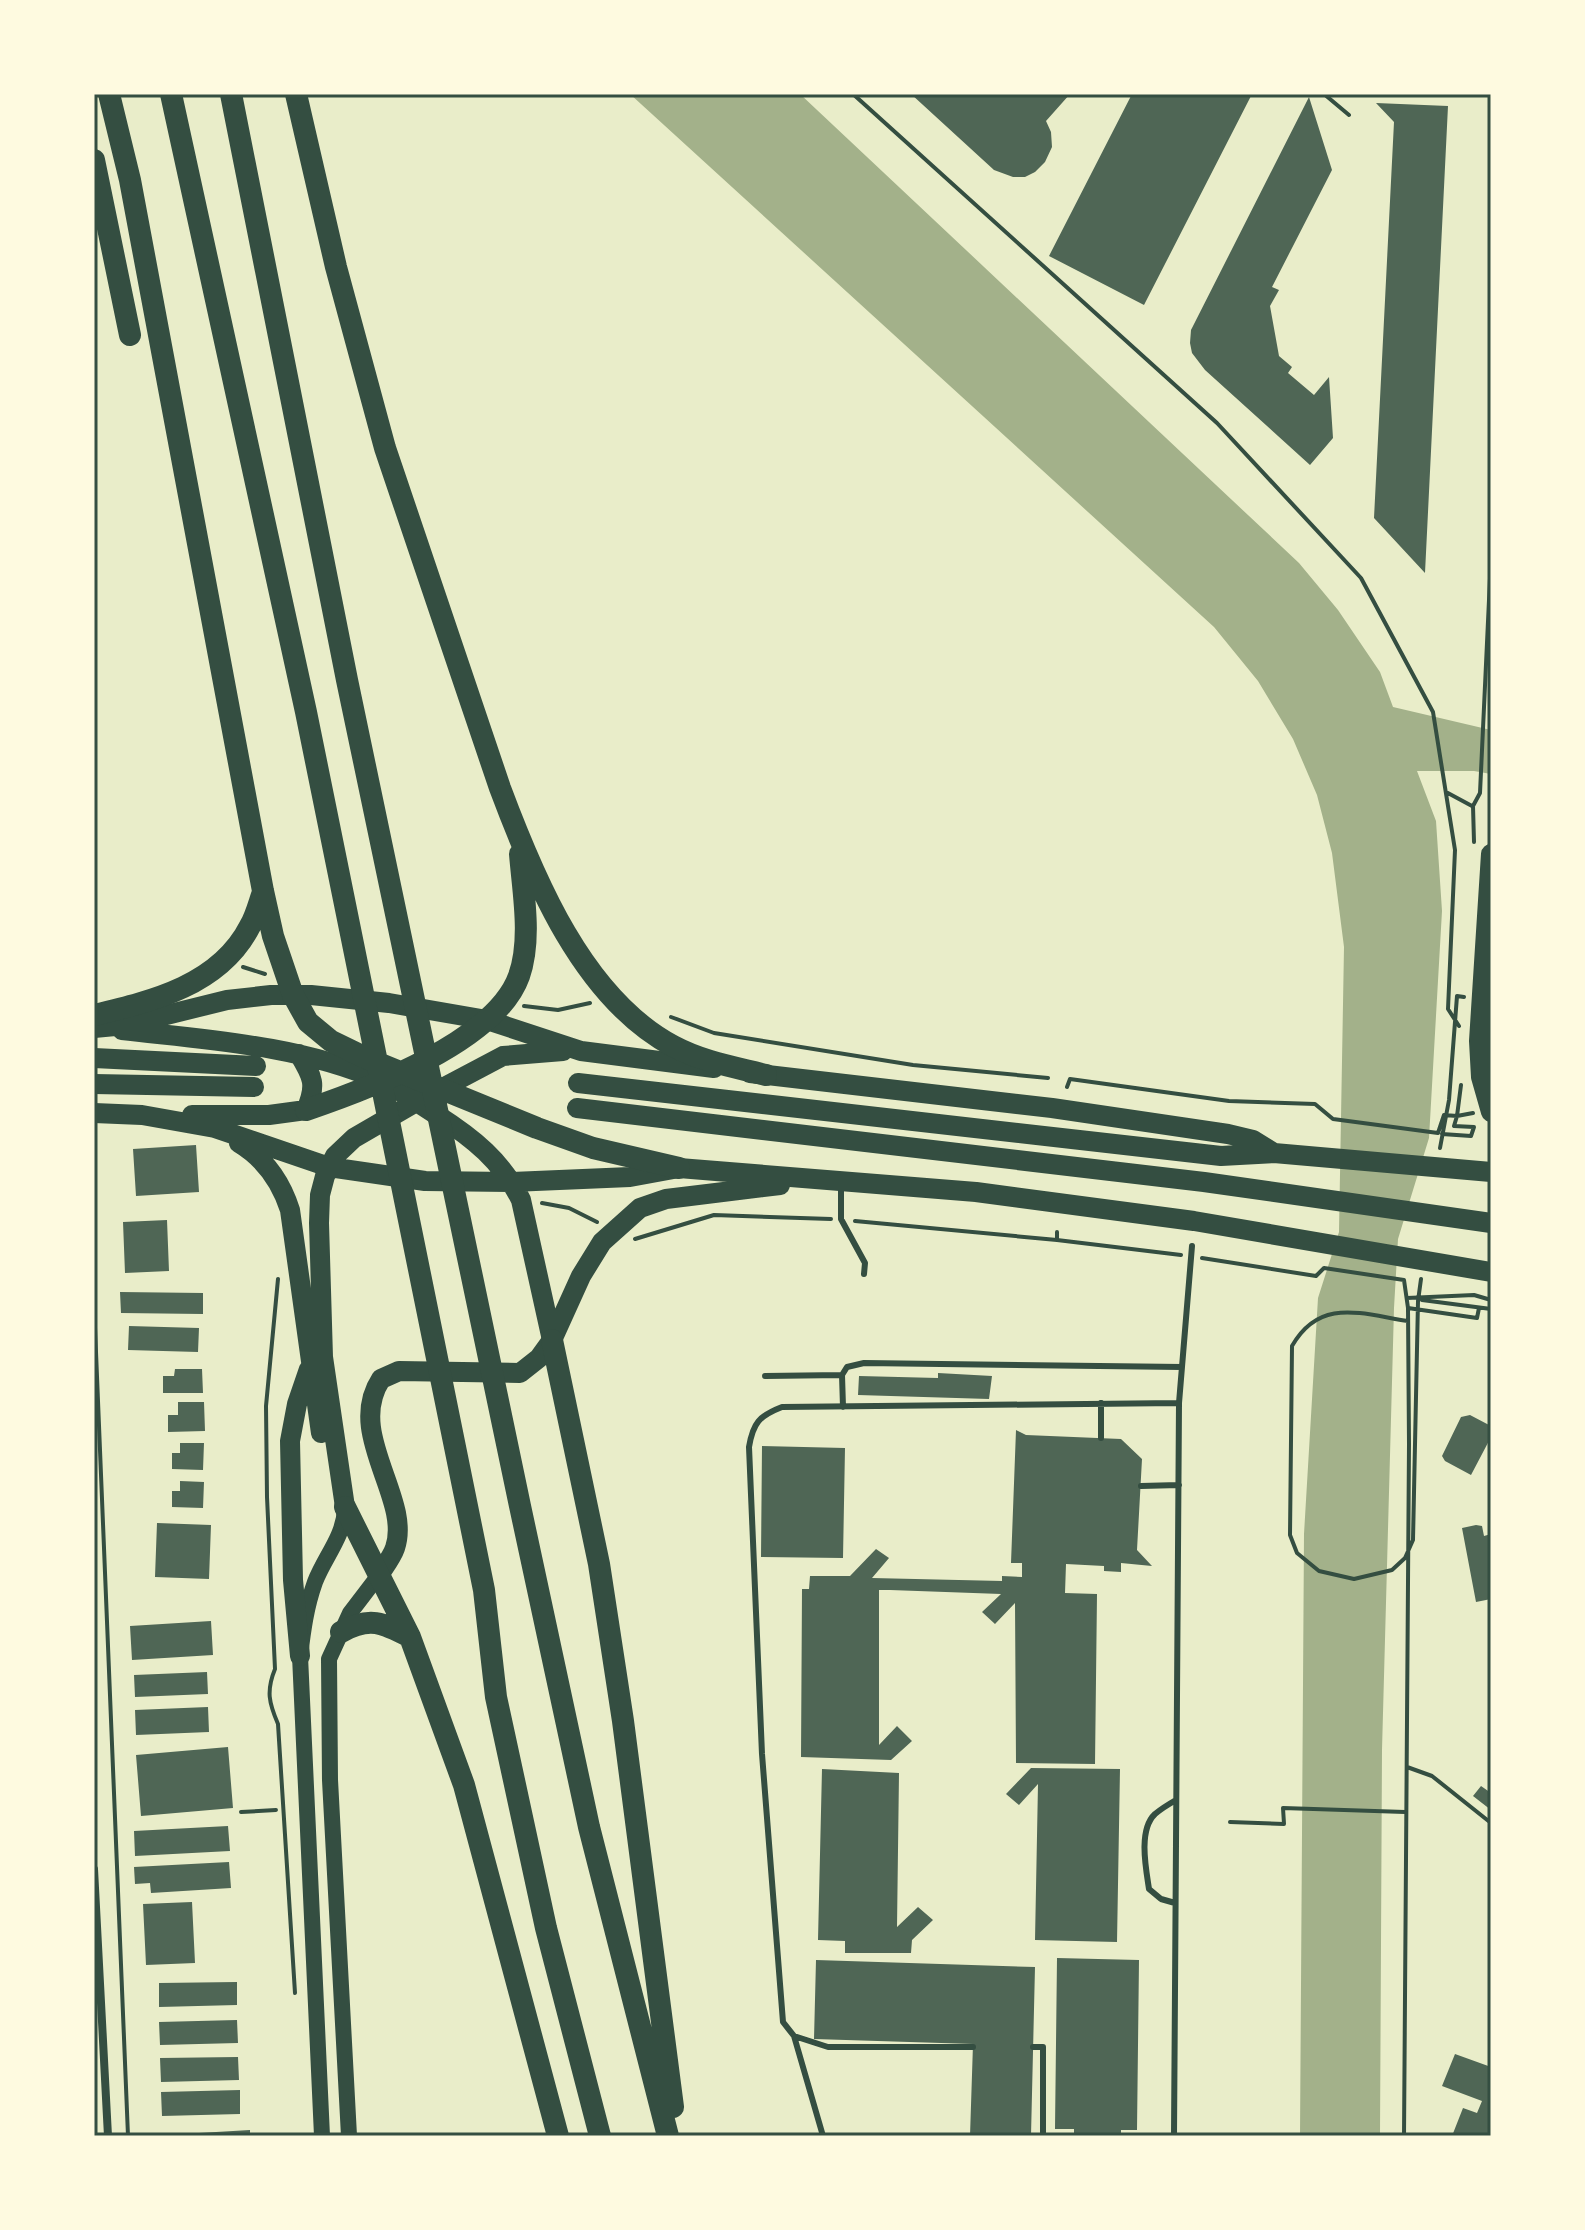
<svg xmlns="http://www.w3.org/2000/svg" width="1585" height="2230" viewBox="0 0 1585 2230" font-family="'Source Sans 3',sans-serif">
<style>
.water{fill:#a3b18a}
.building{fill:#4f6655}
.lines{fill:none;stroke-linecap:round;stroke-linejoin:round}
.path{stroke:#344e41;stroke-width:4}
.service{stroke:#344e41;stroke-width:6}
.minor{stroke:#344e41;stroke-width:8}
.secondary{stroke:#344e41;stroke-width:16}
.trunk{stroke:#344e41;stroke-width:20}
.motorway{stroke:#344e41;stroke-width:22}
.neatline{fill:none;stroke:#344e41;stroke-width:3}
</style>
<rect width="100%" height="100%" fill="#e9edc9"/>
<path class="water" d="M630 94H800L1299 563 1338 610 1380 672 1393 707 1491 730V774L1474 771H1417L1436 821 1442 911 1429 1138 1398 1239 1394 1308 1382 1750 1380 2136H1300L1304 1534 1318 1298 1339 1232 1344 947 1332 853 1317 795 1293 739 1258 681 1214 627Z"/>
<path class="building" d="M911 94H1070L1046 121 1051 132 1052 147 1045 162 1035 172 1025 177H1013L994 170Z
M1132 94H1252L1144 305 1049 256Z
M1309 97 1332 170 1272 287 1279 290 1270 306 1279 356 1292 367 1288 373 1314 395 1329 377 1333 438 1310 465 1205 370 1192 353 1190 343 1191 330Z
M1376 103 1448 106 1425 573 1374 518 1394 122Z
M196 1145 199 1192 136 1196 133 1149Z
M167 1220 169 1271 125 1273 123 1222Z
M120 1292 203 1293V1314L121 1313Z
M129 1326 199 1328 198 1352 128 1350Z
M175 1369H202L203 1393H163V1376H174Z
M938 1373 992 1376 989 1399 858 1395 859 1376 938 1378Z
M178 1402H204L205 1431 168 1432V1415H178Z
M1470 1415 1489 1425 1491 1429V1437L1471 1475 1445 1461 1442 1456 1461 1417Z
M1016 1430 1026 1435 1121 1439 1142 1459 1137 1550 1152 1566 1121 1563V1572L1104 1571V1566L1066 1564 1065 1593 1097 1594 1095 1764 1016 1763 1015 1603 995 1624 982 1612 1001 1594 890 1590H879V1745L897 1726 912 1741 891 1760 801 1757 802 1589H809L810 1576H850L876 1549 889 1558 872 1578 1002 1581V1576L1022 1577V1563H1011Z
M180 1443H204L203 1470 172 1469V1453H180Z
M762 1446 845 1448 843 1558 761 1557Z
M180 1481 204 1482 203 1508 172 1507V1491H180Z
M157 1523 211 1525 209 1579 155 1577Z
M1476 1525 1482 1526 1484 1536 1491 1534V1599L1476 1602 1462 1528Z
M211 1621 213 1655 132 1660 130 1626Z
M207 1672 208 1694 135 1697 134 1675Z
M208 1707 209 1732 136 1735 135 1710Z
M228 1747 233 1808 141 1816 136 1755Z
M1031 1768 1120 1769 1117 1942 1035 1940 1038 1784 1019 1805 1006 1794Z
M822 1769 899 1773 897 1927 918 1907 933 1920 912 1940 911 1953H845V1941L818 1940Z
M1481 1786 1491 1793V1810L1473 1796Z
M228 1826 230 1851 135 1856 134 1831Z
M229 1862 231 1888 151 1893 150 1883 135 1884 134 1867Z
M192 1902 195 1963 146 1965 143 1904Z
M1057 1958 1139 1960 1137 2130H1121V2136H1074V2129H1055Z
M816 1960 1035 1967 1031 2136H970L973 2044 814 2039Z
M237 1982V2005L159 2007V1983Z
M237 2020 238 2043 160 2045 159 2022Z
M1455 2054 1491 2067V2136H1452L1463 2108 1477 2113 1482 2101 1442 2086Z
M238 2057 239 2080 161 2082 160 2058Z
M240 2090V2114L162 2116 161 2092Z
M250 2130V2136H182V2134Z"/>
<g class="lines">
<path class="path" d="M853 94 1217 423 1361 578 1433 712 1455 850 1448 1009 1459 1026
M1324 94 1349 115
M1446 792 1472 806
M1473 806 1474 842
M1473 806 1480 793 1491 557
M243 967 265 974
M524 1006 558 1010 590 1003
M671 1017 714 1033 913 1065 1048 1078
M1461 1085 1457 1116 1473 1113
M1067 1087 1070 1079 1229 1101 1315 1104 1333 1119 1438 1133 1444 1115 1457 1116 1454 1126 1474 1127 1471 1136 1442 1134
M1440 1148 1449 1100 1457 996 1464 997
M542 1203 569 1208 597 1222
M855 1221 1057 1240
M1057 1232V1240L1181 1255
M635 1239 714 1215 831 1219
M1202 1258 1316 1276 1324 1268 1404 1280 1408 1308 1409 1444 1404 2136
M278 1279 266 1406 267 1497 275 1669C266 1691 269 1703 278 1724L295 1993
M1407 1298 1474 1295 1491 1300
M1422 1300 1491 1309
M94 1303 128 2136
M1408 1308 1477 1318 1479 1308
M1408 1321C1361 1314 1320 1297 1292 1346L1290 1535 1297 1553 1319 1571 1354 1579 1392 1570 1405 1558 1413 1540 1418 1301 1421 1279
M1407 1767 1432 1776 1491 1823
M241 1812 276 1810
M1230 1822 1284 1824 1283 1808 1405 1812"/>
<path class="service" d="M841 1184V1219L865 1263 864 1274
M765 1376 842 1375
M1101 1403V1438
M843 1407 842 1375 847 1367 864 1363 1182 1367
M1141 1486 1179 1485
M1175 1903 1161 1899 1149 1889C1146 1869 1138 1830 1155 1814 1161 1809 1169 1804 1176 1800
M794 2036 823 2136
M973 2047H828L794 2036 783 2022 762 1754 749 1447C753 1423 759 1416 782 1407L1179 1403
M1033 2047H1043V2136
M1174 2136 1179 1403 1192 1246"/>
<path class="minor" d="M94 1869 108 2136"/>
<path class="secondary" d="M322 2136 300 1656C303 1631 306 1607 315 1582 325 1556 344 1537 345 1508
M349 2136 330 1780 329 1659 350 1613 379 1575"/>
<path class="trunk" d="M1491 854 1479 1041 1481 1077 1491 1112
M94 1028 126 1025 227 1000 271 995H311L389 1003 487 1020 581 1051 714 1068
M122 1030C208 1040 298 1045 379 1080 399 1089 418 1103 437 1115 473 1138 502 1161 521 1200L552 1340
M94 1058 256 1066
M750 1073 1052 1108 1228 1134 1253 1140 1274 1153
M578 1083 1221 1156 1274 1153 1491 1172
M94 1084 254 1087
M577 1108 1204 1182 1491 1223
M94 1113 142 1115 215 1128 329 1167 425 1181 512 1182 630 1177 679 1168 976 1192 1194 1221 1491 1272
M192 1115H269L306 1110C317 1085 313 1077 299 1054
M239 1143C264 1158 281 1182 290 1210L321 1433
M345 1507 323 1357 319 1223 320 1195 325 1176 335 1156 354 1138 416 1102 503 1056 563 1051
M379 1575C384 1567 392 1557 395 1548 412 1498 345 1434 381 1379L399 1371 520 1373 539 1358 552 1340 581 1276 602 1242 640 1208 666 1199 780 1185
M300 1656 293 1580 290 1441 297 1404 309 1369"/>
<path class="motorway" d="M109 94 130 180 263 891 273 936 293 995 308 1022 331 1041 368 1059 537 1128 593 1148 679 1168
M171 94 306 712 484 1590 496 1697 546 1928 600 2136
M231 94 347 680 520 1506 589 1827 668 2136
M296 94 336 267 385 448 500 788C534 879 583 998 673 1046 703 1062 734 1067 766 1075
M94 160 130 335
M94 1015C153 1001 220 985 250 926 256 916 259 903 263 892
M306 1110C368 1089 496 1041 519 976 532 939 523 892 520 854
M552 1340 599 1564 623 1721 673 2107
M345 1507 410 1637 464 1785 558 2136
M341 1632C370 1616 383 1623 410 1637"/>
</g>
<rect width="1585" height="2230" fill="none" stroke="#fefae0" stroke-width="192"/>
<rect x="96" y="96" width="1393" height="2038" class="neatline"/>
</svg>
